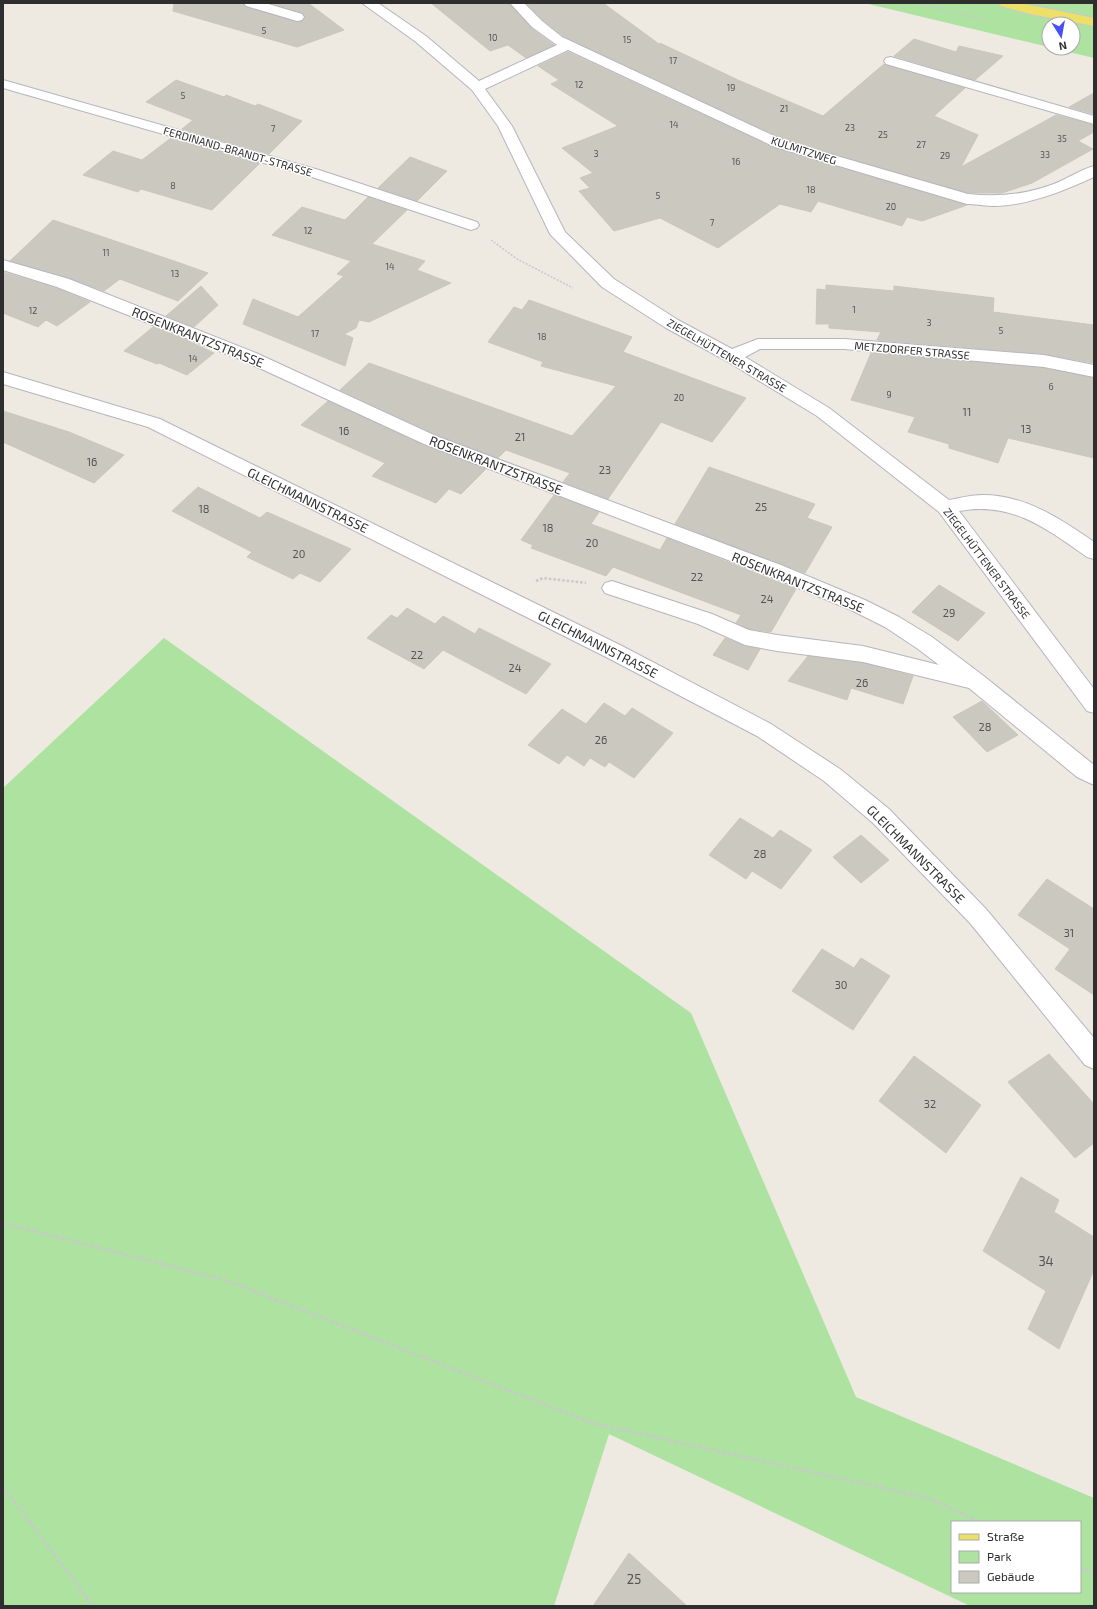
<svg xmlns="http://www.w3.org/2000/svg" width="1097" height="1609" viewBox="0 0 1097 1609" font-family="'Exo 2',sans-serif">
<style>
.green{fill:#ade2a0;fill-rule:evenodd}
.building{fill:#cac8bf;stroke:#cac7ba}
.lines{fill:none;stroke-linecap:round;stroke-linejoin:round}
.minor-casing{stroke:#b4b5c0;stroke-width:2}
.primary-casing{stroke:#c9c9c9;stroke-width:2}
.path-far2{stroke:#c9c9c9;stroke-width:1.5;stroke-dasharray:2 1.5;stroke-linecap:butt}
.path-far1{stroke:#c9c9c9;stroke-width:2.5;stroke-dasharray:2.5 2;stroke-linecap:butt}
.path{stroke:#c9c9c9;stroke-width:3;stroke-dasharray:3.5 2.5;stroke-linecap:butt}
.minor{fill:#fff;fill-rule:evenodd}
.primary{fill:#ece068;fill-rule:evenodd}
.labels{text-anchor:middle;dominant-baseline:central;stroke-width:3;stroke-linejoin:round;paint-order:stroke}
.far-number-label{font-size:9px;fill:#555452}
.far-street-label{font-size:11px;fill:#2e2e2e;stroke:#fff}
.number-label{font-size:11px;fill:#555452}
.street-label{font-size:13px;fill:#2e2e2e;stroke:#fff}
.near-number-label{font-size:13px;fill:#555452}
</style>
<rect width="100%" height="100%" fill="#eeeae1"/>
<path class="green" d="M864 3H1094V58L1052 48H1073V24H1049V47Z
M164 638 691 1013 856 1397 1094 1498V1606H970L609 1434 554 1606H3V788ZM952 1522H1080V1592H952Z"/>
<path class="building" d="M174 3H243L246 7 297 22 302 21 305 18 302 13 270 3H308L344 30 297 47 173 11Z
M431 3H509L531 28 554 45 526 58 508 45 490 51Z
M526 3H603L659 44 660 43 738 80 823 116 884 64 965 88 934 116 978 135 961 167 1056 115 1094 125V132L1078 141 1093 149 1032 183 1002 193H968L786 140 563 36 543 20Z
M914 39 956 52 959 46 1003 56 975 80 894 56Z
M568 52 774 148 967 205 922 221 907 217 902 226 818 201 811 212 780 204 718 248 660 218 614 231 579 191 590 188 580 178 593 173 562 148 618 126 551 84 559 80 538 66Z
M176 80 224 97 226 95 255 106 258 104 302 121 269 154 182 129 193 120 146 102Z
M1094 93V114L1069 107Z
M171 138 260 163 212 210 141 189 138 192 83 175 113 151 142 160Z
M410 157 447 171 417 201 378 188Z
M368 197 407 210 372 244 425 261 417 270 451 283 369 322 359 320 356 328 344 334 353 338 345 366 243 324 253 299 298 317 344 276 337 274 351 261 272 235 302 207 345 220Z
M53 220 177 262 208 273 178 301 120 279 104 291 69 278 10 261Z
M3 272 56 288 90 302 57 326 46 320 38 327 3 313Z
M826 285 894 291V286L994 298 993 312 1094 325V363L1044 354 877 340 881 332 829 328V324H816L817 289 826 290Z
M201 286 218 305 194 327 166 316Z
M529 300 632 337 623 352 746 398 712 442 661 422 608 499 563 482 570 473 506 450 498 458 437 435 340 390 369 363 572 436 616 386 541 366 543 362 488 342 514 307 522 310Z
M153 327 182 338 214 353 187 375 159 363 157 364 124 351Z
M871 353 1044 368 1094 378V458L1008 438 998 463 949 448V444L908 432 915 417 851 400Z
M328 401 423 445 486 469 461 494 449 489 436 503 372 476 385 463 301 425Z
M3 411 69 432 124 455 94 483 3 442Z
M709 467 815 504 807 518 832 527 805 573 675 524Z
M198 487 260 518 267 512 351 549 320 582 300 573 293 579 247 557 252 552 172 511Z
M554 495 599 512 591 524 660 550 667 538 796 589 771 632 749 629 736 623 741 615 613 567 606 576 531 548 533 545 521 540Z
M939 585 985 613 958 641 912 612Z
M407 608 435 624 443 616 475 634 479 628 551 664 526 694 443 650 424 669 367 638 391 615 397 618Z
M725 638 744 646 760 649 748 670 713 655Z
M808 656 863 663 913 676 903 704 851 688 847 700 788 681Z
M982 701 1018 735 987 752 953 717Z
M604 703 625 716 632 708 673 733 634 778 609 762 605 767 590 758 584 766 567 755 559 764 528 745 562 709 586 724Z
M740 818 773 838 780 830 812 850 781 889 752 871 746 879 709 855Z
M861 835 889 860 861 883 833 857Z
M1047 879 1094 909V995L1055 969 1070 949 1018 915Z
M822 949 854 968 861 958 890 976 853 1030 792 991Z
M1049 1054 1094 1104V1143L1075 1158 1008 1082Z
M914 1056 981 1105 946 1153 879 1101Z
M1021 1177 1059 1200 1054 1212 1094 1237V1270L1059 1349 1028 1329 1046 1291 983 1251Z
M629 1553 687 1606H593Z"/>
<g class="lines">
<defs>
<path id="minor" d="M244 3H265L302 14 304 17 302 20 297 21 246 6Z
M362 3H378L426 36 479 81 557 45 532 27 510 3H524L542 21 562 37 785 141 968 194C997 197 1023 195 1051 185 1066 180 1079 170 1094 166V177C1063 191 1030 205 995 206 985 206 976 204 967 204L775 147 568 50 485 89 512 126 565 232 614 279 678 320 732 349 758 339H844L1044 355 1094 365V377L1044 367 844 349H760L745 357 829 408 949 500C960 498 971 495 983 495 1025 495 1061 519 1094 542V559L1087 557C1047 529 1012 501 959 511L1094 689V713L1087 711 939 512 817 416 725 360 666 328 602 287 550 234 498 126 472 90 416 42Z
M891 57 1094 116V124L886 64 884 61 886 58Z
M3 80 319 170 477 222 479 225 477 228 471 230 309 176 3 88Z
M3 260 69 279 256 353 436 436 781 565 865 600 899 617 932 637 985 677 1094 765V785L1077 777 969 688 863 662 777 651 745 645 698 624 605 593 602 588 605 583 612 581 712 614 749 630 777 635 863 646 939 665 918 649 885 627 851 610 767 575 424 444 244 361 57 287 3 270Z
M3 372 160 419 622 646 771 724 840 769 889 809 986 909 1094 1038V1069L1085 1065 970 923 873 823 824 781 757 736 608 658 148 427 3 384Z"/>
<path id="primary" d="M999 3H1020L1094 18V26L1030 14 1001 6Z"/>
</defs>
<use href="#minor" class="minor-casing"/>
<use href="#primary" class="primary-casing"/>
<path class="path-far2" d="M915 3 986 20
M491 240 517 259 573 288"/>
<path class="path-far1" d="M536 581 543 578 586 583"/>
<path class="path" d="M3 1223 228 1281 592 1423 928 1498 980 1522
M3 1487 93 1606
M1080 1568 1094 1574"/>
<use href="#minor" class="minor"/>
<use href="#primary" class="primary"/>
</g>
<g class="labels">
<g class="far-number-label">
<text x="264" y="30">5</text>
<text x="493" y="37">10</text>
<text x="627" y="39">15</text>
<text x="673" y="60">17</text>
<text x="579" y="84">12</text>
<text x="731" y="87">19</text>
<text x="183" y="95">5</text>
<text x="784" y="108">21</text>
<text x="674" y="124">14</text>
<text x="850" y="127">23</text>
<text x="273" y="128">7</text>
<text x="883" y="134">25</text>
<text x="1062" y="138">35</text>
<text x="921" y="144">27</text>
<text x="596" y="153">3</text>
<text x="1045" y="154">33</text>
<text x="945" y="155">29</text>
<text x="736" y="161">16</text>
<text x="173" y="185">8</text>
<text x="811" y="189">18</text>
<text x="658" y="195">5</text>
<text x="891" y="206">20</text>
<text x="712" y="222">7</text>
<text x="308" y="230">12</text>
<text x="106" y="252">11</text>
<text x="390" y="266">14</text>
<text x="175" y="273">13</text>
<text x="854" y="309">1</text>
<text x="33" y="310">12</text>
<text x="929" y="322">3</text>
<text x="1001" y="330">5</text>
<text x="315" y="333">17</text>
<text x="542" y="336">18</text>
<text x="193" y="358">14</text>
<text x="1051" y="386">6</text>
<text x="889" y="394">9</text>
<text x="679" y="397">20</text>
</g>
<g class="far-street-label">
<text transform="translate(804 150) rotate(18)">KULMITZWEG</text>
<text transform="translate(238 151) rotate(16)">FERDINAND-BRANDT-STRASSE</text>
<text transform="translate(912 350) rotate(5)">METZDORFER STRASSE</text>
<text transform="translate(727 355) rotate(30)">ZIEGELHÜTTENER STRASSE</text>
<text transform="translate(987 563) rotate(53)">ZIEGELHÜTTENER STRASSE</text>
</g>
<g class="number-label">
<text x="967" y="411">11</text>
<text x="1026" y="428">13</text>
<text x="344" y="430">16</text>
<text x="520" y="436">21</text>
<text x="92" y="461">16</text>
<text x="605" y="469">23</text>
<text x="761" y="506">25</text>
<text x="204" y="508">18</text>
<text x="548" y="527">18</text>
<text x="592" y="542">20</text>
<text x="299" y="553">20</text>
<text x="697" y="576">22</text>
<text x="767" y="598">24</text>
<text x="949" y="612">29</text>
<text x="417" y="654">22</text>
<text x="515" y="667">24</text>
<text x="862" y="682">26</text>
<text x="985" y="726">28</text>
<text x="601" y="739">26</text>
<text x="760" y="853">28</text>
<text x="1069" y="932">31</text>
<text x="841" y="984">30</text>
<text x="930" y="1103">32</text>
</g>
<g class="street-label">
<text transform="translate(198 337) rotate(22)">ROSENKRANTZSTRASSE</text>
<text transform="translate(496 465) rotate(21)">ROSENKRANTZSTRASSE</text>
<text transform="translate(308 500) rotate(26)">GLEICHMANNSTRASSE</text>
<text transform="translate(798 582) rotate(22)">ROSENKRANTZSTRASSE</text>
<text transform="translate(598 644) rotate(27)">GLEICHMANNSTRASSE</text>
<text transform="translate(916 854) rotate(45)">GLEICHMANNSTRASSE</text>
</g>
<g class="near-number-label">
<text x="1046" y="1261">34</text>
<text x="634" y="1579">25</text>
</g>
</g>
<rect width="1097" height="1609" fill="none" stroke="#2e2e2e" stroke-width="8"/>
<rect x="951" y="1521" width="130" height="72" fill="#ffffff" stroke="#ababab"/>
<rect x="959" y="1534" width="20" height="6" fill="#ece068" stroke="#ababab"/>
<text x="987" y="1541" font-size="12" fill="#2e2e2e">Straße</text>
<rect x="959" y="1551" width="20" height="12" fill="#ade2a0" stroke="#ababab"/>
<text x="987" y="1561" font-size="12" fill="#2e2e2e">Park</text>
<rect x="959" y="1571" width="20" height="12" fill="#cac8bf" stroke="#ababab"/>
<text x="987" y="1581" font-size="12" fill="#2e2e2e">Gebäude</text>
<g transform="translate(1061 36) rotate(169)"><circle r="19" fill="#ffffff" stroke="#ababab"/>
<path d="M0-3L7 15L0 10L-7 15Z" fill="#4950f3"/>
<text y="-6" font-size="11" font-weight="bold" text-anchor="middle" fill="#2e2e2e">N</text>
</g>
</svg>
